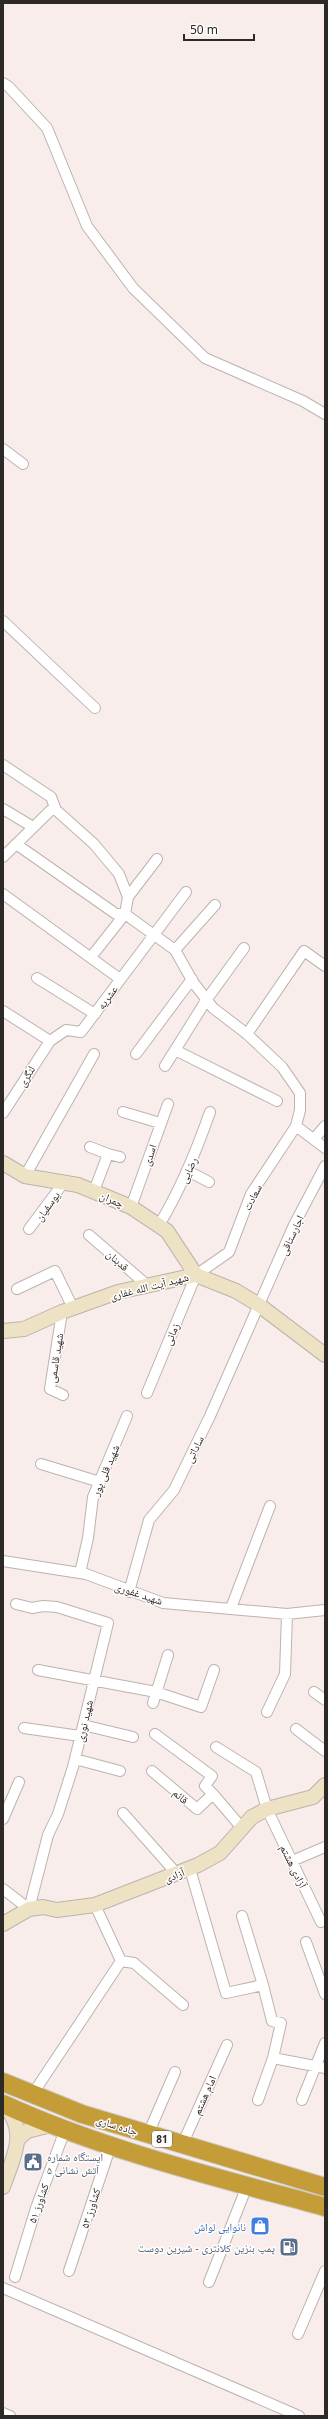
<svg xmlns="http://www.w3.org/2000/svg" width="328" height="2419" viewBox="0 0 328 2419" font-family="'Noto Sans','Noto Naskh Arabic',sans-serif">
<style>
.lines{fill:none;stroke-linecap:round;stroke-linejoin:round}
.street-casing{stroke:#bcb3af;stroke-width:12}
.secondary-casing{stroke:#bcb3af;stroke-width:16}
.highway-casing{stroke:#cdcccb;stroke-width:20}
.street{stroke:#fff;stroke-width:10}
.secondary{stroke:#ede2c4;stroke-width:14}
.highway{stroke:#c49d39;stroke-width:18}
.labels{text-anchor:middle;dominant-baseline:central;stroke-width:3;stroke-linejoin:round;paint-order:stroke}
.shield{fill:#fffdfc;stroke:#6c6967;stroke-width:1}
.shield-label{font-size:10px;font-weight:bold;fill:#2d2927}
.street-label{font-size:11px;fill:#2d2927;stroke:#fffdfc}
.service-label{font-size:11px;fill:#4e5e75;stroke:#fffdfc;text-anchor:start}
.shop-label{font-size:11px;fill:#366cbe;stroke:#fffdfc;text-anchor:end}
</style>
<rect width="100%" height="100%" fill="#f8edea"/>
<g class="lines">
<defs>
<path id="street" d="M3 83 9 87 47 128 87 226 133 288 205 358 303 401 325 414
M3 449 23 464
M3 621 95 708
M3 765 51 797 56 810 94 844 119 874 128 897 125 914 175 950 193 982 213 1008 247 1034 282 1067 300 1093V1110L296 1126 251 1194 229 1252 196 1275 147 1393
M3 809 33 827
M16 844 116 914H125
M3 857 54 807
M3 894 120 979
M128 897 157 859
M175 950 215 905
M91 957 125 914
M37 978 95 1014
M3 1011 50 1041
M247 1034 304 951 325 966
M175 1050 277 1101
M136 1054 192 979
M165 1066 207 999 244 948
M123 1112 160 1123
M3 1113 50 1041 66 1030 81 1032 186 892
M296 1126 325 1148
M314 1139 325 1126
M90 1147 108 1154 94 1191
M108 1154 120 1157
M188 1171 209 1182
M25 1176 94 1054
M131 1207 168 1104
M159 1225C181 1189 196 1152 210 1112
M29 1229 64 1182
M89 1235 147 1285
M17 1289 55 1271 73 1308
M62 1312 50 1389 63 1395
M41 1464 100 1482
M3 1561 86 1574 163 1603 287 1614 325 1610
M80 1573 88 1538 93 1497 127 1416
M129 1592 149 1520 174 1490 210 1416 294 1225 325 1166
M231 1608 270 1506
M38 1670 156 1692 201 1707 214 1670
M314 1692 325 1700
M153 1703 168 1655
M267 1712 285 1674 287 1614
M83 1725 133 1737
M24 1728 80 1736
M296 1729 325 1751
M155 1734 212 1776 205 1786 213 1794
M216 1747 256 1772 267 1809 321 1922
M75 1759 120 1771
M152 1771 197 1809 213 1794 242 1828
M123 1813 177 1874
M3 1819 19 1782
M292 1861 325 1847
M190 1869 226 1993 263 1985 272 2021 281 2023 273 2058 325 2068
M3 1889 29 1909 48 1835 58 1814 73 1767 108 1623 57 1607 43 1606 32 1608 16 1604
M242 1916 263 1985
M306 1942 325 1994
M121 1961 134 1963 183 2005
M32 2095 121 1961 95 1905
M258 2100 273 2058
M302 2100 325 2043
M148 2134 175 2072
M182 2145 227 2045
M69 2271 111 2145
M15 2277 36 2208 65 2130
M209 2282 247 2186
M3 2288 299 2416
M298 2334 325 2271
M3 2413 10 2416"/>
<path id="secondary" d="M3 1163 25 1176 78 1185 131 1207 167 1231 196 1275
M3 1331 24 1329 62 1312 118 1292 196 1275 236 1291 259 1305 325 1355
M3 1924 29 1909 43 1907 57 1910 95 1905 198 1865 220 1853 252 1817 267 1809 313 1797 325 1785
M18 2139 27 2131 51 2125
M3 2187C13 2157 29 2132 4 2105"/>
<path id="highway" d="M3 2082 82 2114 325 2187
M3 2104C103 2150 219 2178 325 2207"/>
</defs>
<use href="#street" class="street-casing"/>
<use href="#secondary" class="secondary-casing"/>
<use href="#highway" class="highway-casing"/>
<use href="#street" class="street"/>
<use href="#secondary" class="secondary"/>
<use href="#highway" class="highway"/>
</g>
<defs>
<symbol id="civic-square" viewBox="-11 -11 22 22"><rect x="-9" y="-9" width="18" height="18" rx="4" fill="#5c6f8a" stroke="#fffdfc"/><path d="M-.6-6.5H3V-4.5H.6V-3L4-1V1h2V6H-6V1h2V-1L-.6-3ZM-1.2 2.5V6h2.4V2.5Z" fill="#fff"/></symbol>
<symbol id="shop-square" viewBox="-11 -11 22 22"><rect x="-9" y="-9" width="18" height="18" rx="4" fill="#3f7fe0" stroke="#fffdfc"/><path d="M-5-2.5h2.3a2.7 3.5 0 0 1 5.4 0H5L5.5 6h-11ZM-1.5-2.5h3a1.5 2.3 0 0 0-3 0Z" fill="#fff"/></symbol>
<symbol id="fuel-square" viewBox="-11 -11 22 22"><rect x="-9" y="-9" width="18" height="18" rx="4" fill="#5c6f8a" stroke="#fffdfc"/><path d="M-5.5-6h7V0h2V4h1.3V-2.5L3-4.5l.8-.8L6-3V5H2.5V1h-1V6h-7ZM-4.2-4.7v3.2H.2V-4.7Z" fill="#fff"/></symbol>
</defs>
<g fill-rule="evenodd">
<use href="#civic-square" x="22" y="2151" width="22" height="22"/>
<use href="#shop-square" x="249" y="2215" width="22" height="22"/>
<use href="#fuel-square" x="278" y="2236" width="22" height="22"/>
</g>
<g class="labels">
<rect class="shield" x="152" y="2131" width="20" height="16" rx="3"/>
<g class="shield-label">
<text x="162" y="2139">81</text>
</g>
<g class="street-label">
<text transform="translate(107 997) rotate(-54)">عشریه</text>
<text transform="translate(26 1076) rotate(-59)">لنگری</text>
<text transform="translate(149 1155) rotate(-71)">اسدی</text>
<text transform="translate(188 1170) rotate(-65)">رضایی</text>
<text transform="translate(252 1197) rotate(-63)">سعادت</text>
<text transform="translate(112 1199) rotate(23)">چمران</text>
<text transform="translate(47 1206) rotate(-54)">یوسفیان</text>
<text transform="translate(291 1235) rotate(-65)">اجارستاقی</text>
<text transform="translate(118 1260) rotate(41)">قدبنان</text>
<text transform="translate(149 1286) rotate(-14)">شهید آیت الله غفاری</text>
<text transform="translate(171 1334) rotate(-67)">زمانی</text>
<text transform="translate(55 1358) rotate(-81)">شهید قاسمی</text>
<text transform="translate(194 1449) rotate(-64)">ساداتی</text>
<text transform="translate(105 1470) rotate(-67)">شهید قلی پور</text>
<text transform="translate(139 1593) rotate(18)">شهید غفوری</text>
<text transform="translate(84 1721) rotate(-77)">شهید نوری</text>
<text transform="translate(181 1796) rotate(41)">قائم</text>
<text transform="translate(294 1866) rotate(64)">آزادی هشتم</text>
<text transform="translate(174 1875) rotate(-21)">آزادی</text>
<text transform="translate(204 2095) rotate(-66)">امام هشتم</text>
<text transform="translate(117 2125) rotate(17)">جاده ساری</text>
<text transform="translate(38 2203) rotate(-71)">کشاورز ۵۱</text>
<text transform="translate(90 2208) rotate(-72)">کشاورز ۵۳</text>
</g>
<g class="service-label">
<text x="47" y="2156">ایستگاه شماره<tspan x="47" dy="13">۵ آتش نشانی</tspan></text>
<text x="275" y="2247" text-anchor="end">پمپ بنزین کلانتری - شیرین دوست</text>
</g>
<g class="shop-label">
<text x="246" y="2226">نانوایی لواش</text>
</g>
</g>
<rect width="328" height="2419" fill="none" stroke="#2d2927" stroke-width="8"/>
<path d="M184 34v6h70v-6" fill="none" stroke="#2d2927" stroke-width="2"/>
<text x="190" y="34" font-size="12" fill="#2d2927" stroke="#fffdfc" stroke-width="3" paint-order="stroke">50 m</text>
</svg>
